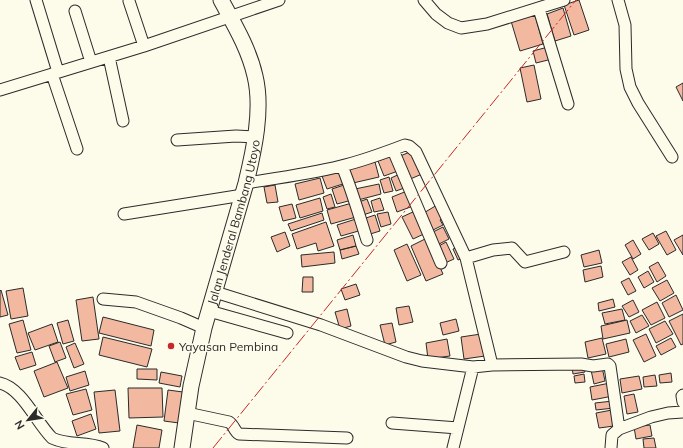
<svg xmlns="http://www.w3.org/2000/svg" width="683" height="448" viewBox="0 0 683 448" font-family="Mulish,sans-serif">
<style>
.building{fill:#f2b8a0;stroke:#2b2b2b}
.lines{fill:none;stroke-linecap:round;stroke-linejoin:round}
.street-casing{stroke:#2b2b2b;stroke-width:13}
.secondary-casing{stroke:#2b2b2b;stroke-width:17}
.street{stroke:#fdfbea;stroke-width:11}
.secondary{stroke:#fdfbea;stroke-width:15}
.power{stroke:#c62828;stroke-width:1;stroke-dasharray:14 3 2 3;stroke-linecap:butt}
.poi-dot{fill:#c62828;stroke:#fdfbea;stroke-width:1.5}
.labels{text-anchor:middle;dominant-baseline:central;stroke-width:3;stroke-linejoin:round;paint-order:stroke}
.street-label{font-size:12px;fill:#2b2b2b;stroke:#fdfbea}
.poi-label{font-size:12px;fill:#2b2b2b;stroke:#fdfbea;text-anchor:start}
</style>
<rect width="100%" height="100%" fill="#fdfbea"/>
<path class="building" d="M579 0 589 30 574 35 564 5Z
M563 8 571 36 555 41 547 14Z
M535 15 543 44 520 51 511 21Z
M548 47 552 59 536 63 533 51Z
M534 65 541 99 527 102 520 68Z
M683 83V101L676 87Z
M412 151 422 174 408 180 398 157Z
M392 156 398 171 384 176 378 161Z
M375 162 379 177 353 183 349 168Z
M342 170 346 183 327 189 322 176Z
M402 173 407 187 396 191 391 178Z
M389 177 393 191 384 193 380 180Z
M320 178 324 193 299 200 295 184Z
M347 184 352 200 337 204 332 189Z
M379 184 381 194 358 200 355 189Z
M275 185 278 202 267 203 264 187Z
M407 191 413 206 397 212 392 197Z
M331 194 335 207 327 209 323 197Z
M320 198 323 211 300 218 296 205Z
M380 198 384 210 374 212 371 201Z
M367 199 372 212 360 216 356 203Z
M352 203 356 217 331 224 327 210Z
M292 204 296 218 283 221 279 207Z
M437 205 444 217 440 220 443 225 431 231 422 214Z
M415 211 426 233 413 239 402 217Z
M388 212 391 224 381 227 377 214Z
M322 213 324 220 291 231 288 224Z
M375 215 380 231 367 235 363 219Z
M359 218 362 230 341 236 337 225Z
M326 222 334 246 318 251 316 243 297 249 292 234Z
M443 227 449 239 437 245 431 233Z
M666 231 676 250 667 255 656 236Z
M285 232 290 246 277 252 271 237Z
M653 233 659 244 649 250 642 239Z
M353 235 356 246 340 250 337 240Z
M683 235V255L674 240Z
M427 238 443 274 426 281 411 246Z
M633 240 641 254 633 259 625 245Z
M446 242 454 259 445 263 437 247Z
M407 244 421 275 407 281 394 250Z
M356 246 359 254 342 259 340 250Z
M461 246 465 257 458 260 453 249Z
M599 250 602 263 584 267 581 255Z
M334 252 335 263 302 267 301 255Z
M631 257 638 270 630 275 622 262Z
M658 262 666 276 657 282 649 267Z
M601 266 603 277 585 282 583 270Z
M648 271 654 282 644 288 638 277Z
M303 277H313V292H302Z
M629 278 636 291 628 295 621 282Z
M667 280 674 293 660 301 652 288Z
M356 284 360 295 345 300 341 289Z
M23 288 28 316 11 319 6 291Z
M1 290 8 315 0 317V291Z
M676 295 683 310 669 317 662 303Z
M93 297 99 339 82 341 76 300Z
M613 299 615 307 599 311 598 303Z
M633 300 639 312 629 317 622 306Z
M657 302 665 318 651 325 642 310Z
M409 306 413 322 399 325 396 308Z
M347 309 351 326 340 329 335 312Z
M622 309 625 320 605 324 602 313Z
M683 314V344L681 345 669 321Z
M642 315 649 326 636 333 630 321Z
M103 317 154 330 151 346 99 333Z
M456 319 459 331 443 335 440 323Z
M23 320 31 350 17 353 9 324Z
M68 320 74 341 63 344 57 323Z
M627 320 630 333 603 339 601 326Z
M665 321 673 334 656 343 649 329Z
M392 323 396 342 385 345 380 325Z
M52 324 58 342 35 350 28 333Z
M481 334 485 356 464 359 461 337Z
M646 334 656 356 644 362 633 340Z
M103 337 152 349 147 367 99 355Z
M602 338 606 354 588 358 585 342Z
M671 338 676 347 661 355 656 346Z
M447 339 450 356 428 359 426 343Z
M626 339 629 352 609 357 606 344Z
M60 342 66 358 55 362 49 346Z
M75 343 84 364 74 368 66 347Z
M32 352 36 365 20 370 15 357Z
M57 362 68 388 44 397 34 371Z
M584 365 585 372 573 374 572 367Z
M602 367 605 381 594 384 591 370Z
M137 369H157V380L137 379Z
M85 371 89 385 70 391 66 377Z
M161 372 182 376 180 387 159 383Z
M671 373 672 382 660 383 659 375Z
M584 374 585 382 575 383 574 376Z
M655 375 657 386 644 387 643 377Z
M639 376 642 389 622 393 620 379Z
M610 383 613 396 592 400 590 387Z
M128 388H162L163 417 129 418Z
M86 389 92 410 73 415 66 394Z
M115 390 120 431 99 433 94 392Z
M168 390 183 392 179 423 164 421Z
M634 394 638 412 627 414 624 396Z
M613 401 614 408 596 410 595 403Z
M612 410 614 426 599 428 596 413Z
M91 414 96 429 77 436 72 421Z
M137 425 162 430 159 448H133Z
M650 425 652 436 636 439 634 427Z
M654 438 656 448H644L643 439Z"/>
<g class="lines">
<defs>
<path id="street" d="M36 0 58 72
M424 0 436 14 448 23 461 28 487 24 564 0
M618 0 625 25 626 69 630 87 638 103 672 157
M129 1 144 46
M539 9 568 104
M75 11 91 62
M109 57 123 121
M52 74 77 149
M0 90 144 46 279 0
M177 140 236 136 255 137
M393 150 441 263
M342 166C352 190 359 215 367 240
M246 183C278 178 309 174 341 166 363 161 384 153 405 145L409 146 416 152 466 258
M124 214 243 195
M215 292 321 325 406 357 422 361 473 367 492 365 581 364 593 366 608 364 610 366 619 429
M103 299 136 302 181 318 204 328
M209 311 287 333
M492 365 466 258 493 250 512 248 525 262 564 252
M0 383C22 388 36 422 52 438 68 446 86 441 103 448
M683 395 682 396 683 402
M187 413 229 422C234 425 234 431 239 434L347 438
M392 423 458 428
M453 448 473 367
M611 448 612 435 619 429 651 417 668 413 683 412"/>
<g id="secondary">
<path id="s1" d="M182 448 191 386 204 328 246 183C254 150 263 109 255 76 249 49 234 24 221 0"/>
</g>
</defs>
<use href="#street" class="street-casing"/>
<use href="#secondary" class="secondary-casing"/>
<use href="#street" class="street"/>
<use href="#secondary" class="secondary"/>
<path class="power" d="M213 448 576 0"/>
</g>
<circle class="poi-dot" cx="171" cy="346" r="4"/>
<g class="labels">
<g class="street-label">
<text stroke="none"><textPath href="#s1" startOffset="232">Jalan Jenderal Bambang Utoyo</textPath></text>
</g>
<g class="poi-label">
<text x="179" y="346">Yayasan Pembina</text>
</g>
</g>
<g transform="translate(28 420) rotate(240)" stroke="#fdfbea" stroke-width="3" paint-order="stroke">
<path d="M0-3L7 15L0 10L-7 15Z" fill="#2b2b2b"/>
<text y="-6" font-size="11" font-weight="bold" text-anchor="middle" fill="#2b2b2b">N</text>
</g>
</svg>
